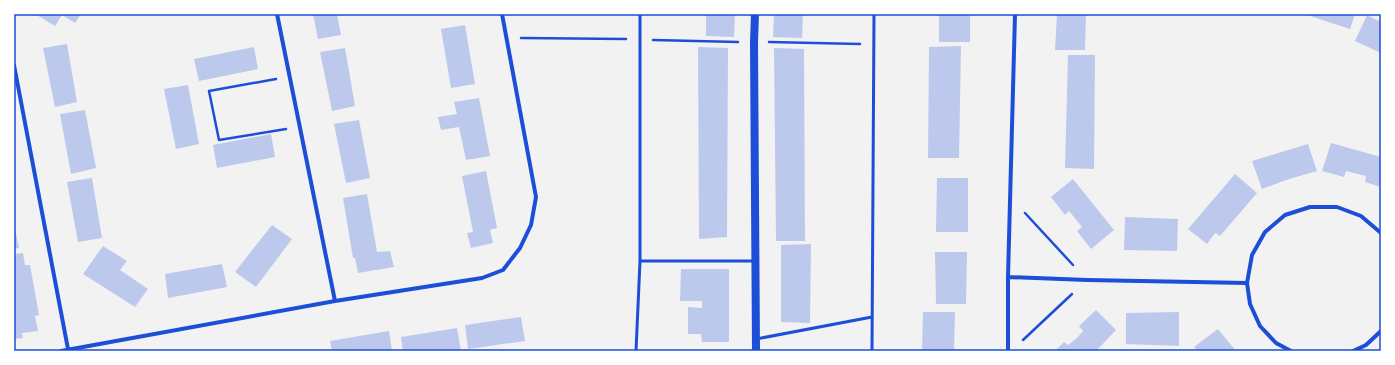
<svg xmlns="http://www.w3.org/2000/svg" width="1395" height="365" viewBox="0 0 1395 365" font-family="'Space Grotesk',sans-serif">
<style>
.building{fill:#bdc9ec}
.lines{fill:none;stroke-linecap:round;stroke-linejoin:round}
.path{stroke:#1d4ed8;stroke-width:2.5}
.service{stroke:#1d4ed8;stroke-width:3}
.minor{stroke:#1d4ed8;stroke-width:4}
.secondary{stroke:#1d4ed8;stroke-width:8}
.neatline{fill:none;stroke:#1d4ed8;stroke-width:1.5}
</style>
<rect width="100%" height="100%" fill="#f2f2f2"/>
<path class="building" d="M35 14H81L75 23 62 15 55 26Z
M313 14H337L341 35 318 39Z
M706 14H735L734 37 706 36Z
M774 14H803L802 38 773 37Z
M939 14H970V42H939Z
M1057 14H1086L1085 50H1055Z
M1304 14H1355L1350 29Z
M1367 15 1381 22V53L1355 41Z
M465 25 475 84 451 88 441 29Z
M67 44 77 102 55 107 43 48Z
M961 46 959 158H928L929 47Z
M254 47 258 69 199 81 194 59Z
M698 47 728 48 727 237 699 239Z
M345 48 355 106 332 111 320 52Z
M774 48 804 49 805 241H776Z
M1068 55H1095L1094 169 1065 168Z
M188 85 199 144 176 149 164 89Z
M479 98 490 156 466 160 459 127 441 130 438 117 457 114 454 102Z
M85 110 96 168 71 174 60 114Z
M359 120 370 178 346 183 334 124Z
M271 134 275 157 217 168 213 145Z
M1331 143 1381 157V187L1365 182 1366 176 1346 171 1344 177 1322 171Z
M1308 144 1317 171 1289 179 1262 189 1252 161Z
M486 171 497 228 490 230 493 243 471 248 467 233 473 232 462 176Z
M1235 174 1257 193 1220 236 1215 233 1207 244 1188 229Z
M92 178 102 238 78 242 67 182Z
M937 178H968V232H936Z
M1073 179 1114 230 1091 249 1077 231 1082 227 1069 211 1065 215 1051 197Z
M367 194 377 252 390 251 394 267 358 273 355 258H353L343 198Z
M1125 217 1178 219 1177 251 1124 250Z
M14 223 19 248 14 249Z
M272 225 292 239 256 287 235 272Z
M811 244 810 323 781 322V245Z
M103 246 127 261 120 270 148 289 135 307 83 274Z
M935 252H967L966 304H936Z
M23 253 25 265H30L39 315 35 316 38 331 22 333 23 338 14 339V254Z
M222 264 227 287 168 298 165 274Z
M681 269H729V342H702L701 334H688V307L702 308V301H680Z
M1096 310 1116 330 1096 351H1055L1064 342 1068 345 1077 338 1083 331 1079 326Z
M923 312H955L954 351H922Z
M1179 312V346L1126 344V313Z
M521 317 525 341 468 349 465 325Z
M457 328 461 351H403L401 337Z
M1218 329 1236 351H1198L1194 347Z
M389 331 392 351H332L330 341Z"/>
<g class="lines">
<path class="path" d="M521 38 626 39
M653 40 738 42
M769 42 860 44
M276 79 209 91 219 140 286 129
M1025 213 1073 265
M1023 340 1072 294"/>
<path class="service" d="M640 261H754
M756 339 872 317
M636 351 640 261V14
M872 351 874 14"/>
<path class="minor" d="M277 14 335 301
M14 65 68 349
M1008 277 1087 280 1247 283
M61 351 335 301 482 278 503 270 520 248 531 225 536 197 502 14
M1008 351V277L1015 14
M1291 351 1276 343 1260 326 1250 304 1247 283 1252 255 1265 232 1285 215 1310 207H1337L1361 216 1381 233
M1353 351 1366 345 1381 331"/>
<path class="secondary" d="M755 14 754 42 756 351"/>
</g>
<rect width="1395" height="365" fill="none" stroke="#ffffff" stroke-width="30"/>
<rect x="15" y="15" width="1365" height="335" class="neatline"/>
</svg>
